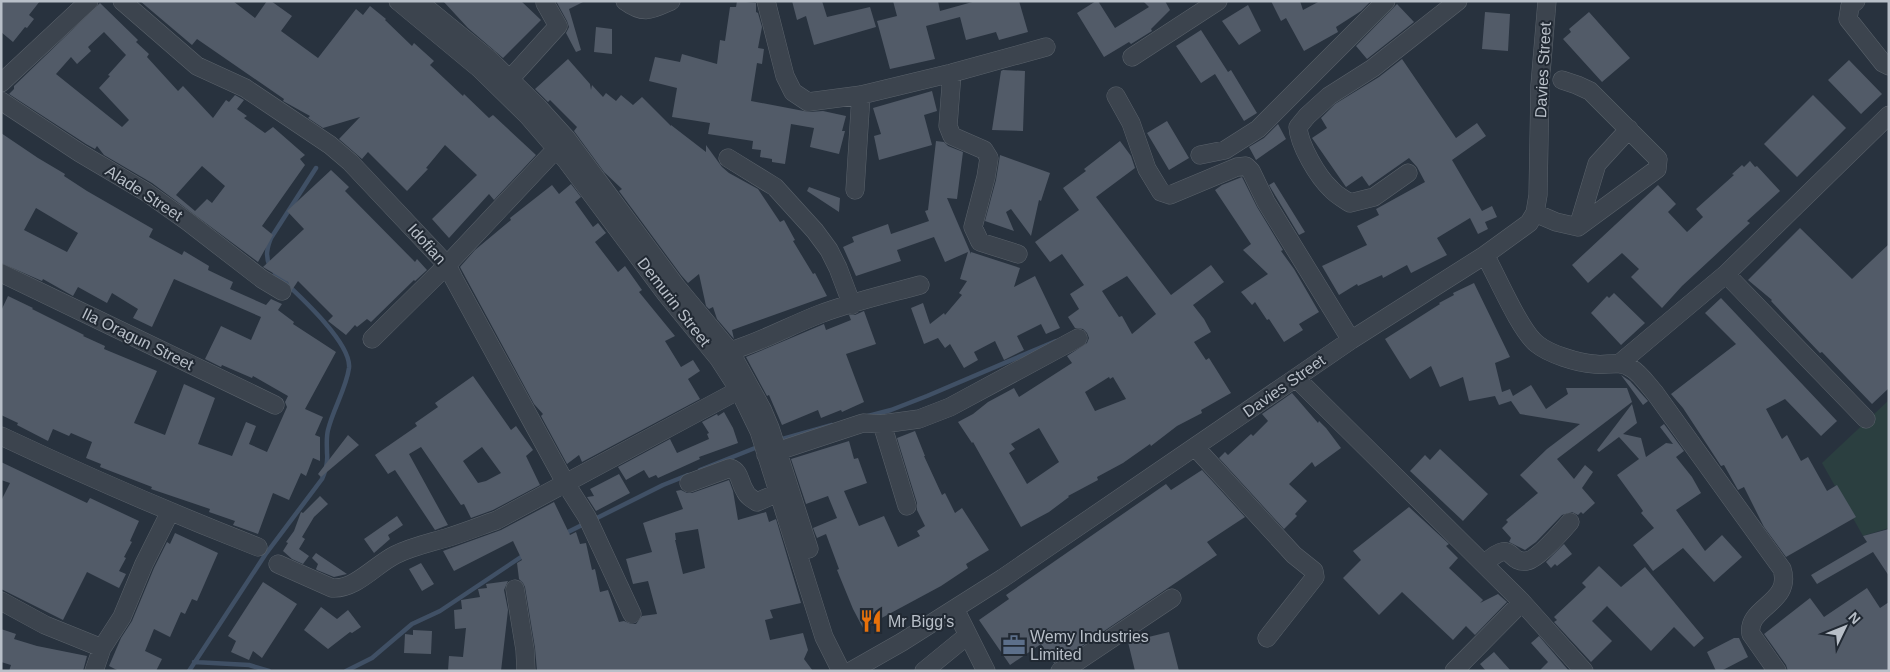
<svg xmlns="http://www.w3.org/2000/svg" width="1890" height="672" viewBox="0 0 1890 672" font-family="Arial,sans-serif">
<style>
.green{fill:#2b3f40}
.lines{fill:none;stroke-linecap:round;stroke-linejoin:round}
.stream{stroke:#405065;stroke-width:4.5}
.building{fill:#525b68;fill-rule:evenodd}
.minor-casing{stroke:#5a626b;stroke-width:19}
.minor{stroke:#3c444e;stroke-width:18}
.labels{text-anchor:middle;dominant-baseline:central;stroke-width:4;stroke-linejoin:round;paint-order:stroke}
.street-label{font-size:16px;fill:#b8bfc8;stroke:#212933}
.poi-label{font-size:16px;fill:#b8bfc8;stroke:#212933;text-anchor:start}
</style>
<rect width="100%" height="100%" fill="#28323e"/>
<path class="green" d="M1889 400V528L1863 536 1822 463Z"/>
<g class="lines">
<path class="stream" d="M270 267C265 256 267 248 271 238L316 168
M868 416 891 410 927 396 1056 341
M779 440 832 425
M700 470 760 446
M593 520 663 485 688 475
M564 534 586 523
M194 662 249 665 269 671
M189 671 265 555 322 479C326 470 328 462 327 453 327 445 326 438 328 430 333 409 346 389 349 368 352 342 294 291 275 273
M346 671 372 658 412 624 440 611 524 555"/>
</g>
<path class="building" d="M1 1H40L29 15 34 19 27 28 25 27 13 42 1 32Z
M140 1H233L255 18 267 1H271L292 16 281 31 318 58 356 9 363 15 370 6 386 19 385 20 412 46 414 43 434 61 430 65 463 96 464 94 489 118 493 115 536 155 494 200 489 194 449 238 432 219 477 175 445 145 426 168 428 169 407 191 368 152 362 159 339 139 360 117 323 128 308 118 310 116 283 101 284 99 197 39 192 45Z
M443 1H521L541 20 503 58 468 28Z
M556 1H585L569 9 581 50 576 52 566 33 569 27 567 21Z
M737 1 756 3V12L758 13 762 27 758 48 764 49 762 64 757 63 751 101 809 112 823 111 846 116 842 131H845L839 154 810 147 814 128 791 124 785 164 772 162V159L760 157 761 150 752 149 753 141 708 134 710 123 672 117 677 88 649 81 655 57 680 62 682 54 717 64 720 40 725 41 730 7H736Z
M792 1H822L827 17 870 7 876 27 814 45 806 16 797 20Z
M893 1H938L940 11 976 1H1019L1028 32 999 40 996 32 966 40 960 17 926 26 935 59 890 69 877 21 897 16Z
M1096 1H1098L1115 28 1149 7 1143 1H1165L1170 10 1151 29 1152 31 1131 44 1129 42 1104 57 1077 13Z
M1271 1H1300L1303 10 1320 1H1371L1361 11 1336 27 1338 32 1304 51 1286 18 1281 21Z
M100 3 138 40 136 42 149 54 147 57 178 91 183 86 213 118 226 100 229 102 235 95 244 100 237 109 247 116 244 118 265 133 273 127 305 155 300 159 305 165 262 226 273 235 258 262 152 183 104 155 97 146 95 149 86 144 9 94 14 89V86ZM104 32 126 55 108 75 110 76 99 88 129 120 122 127 56 74 71 57 77 64 91 51 88 47ZM202 166 225 186 212 203 207 199 195 211 176 195Z
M1397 4 1414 22 1367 59 1356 46Z
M1248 5 1261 31 1239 45 1222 21Z
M1485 12 1510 14 1508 51 1482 49Z
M1589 12 1630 58 1602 82 1563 39 1571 32 1569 29Z
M596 27 612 29V54L594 52Z
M1201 30 1228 72 1231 70 1257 113 1244 121 1215 74 1201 83 1176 46Z
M568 59 590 84 591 90 592 85 603 97 606 93 616 101 621 95 633 105 642 97 671 126V125L706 152V145L722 167 729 173 758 189 780 222 784 220 795 240 793 241 813 274 815 273 827 296 732 330 734 339 717 319 713 307 709 309 706 306 699 274 688 283 681 275 619 191 622 189 604 172 574 131 577 127 550 100 548 102 535 89Z
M1402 59 1456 138 1477 123 1486 136 1452 160 1482 211 1492 206 1497 217 1485 222 1488 229 1478 234 1470 218 1437 238 1447 255 1411 273 1407 265 1383 278 1382 275 1358 286 1357 284 1339 295 1322 266 1367 245 1357 226 1379 215 1376 209 1425 182 1417 167 1409 158 1369 186 1362 176 1346 187 1312 138 1327 128 1321 118 1335 104 1379 77Z
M1849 60 1882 94 1861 114 1828 80Z
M1003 70 1025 71 1023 131 992 130 1001 71Z
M932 91 937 111 924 115 932 145 879 160 874 136 881 134 873 108Z
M1813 95 1846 128 1797 177 1764 144Z
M1167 121 1189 158 1169 170 1147 133Z
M1278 124 1286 139 1256 160 1249 147 1264 138Z
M1 133 38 158 65 174 64 176 87 191 153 229 149 237 182 255 184 251 209 266 208 270 233 282 230 289 266 305 271 299 282 304 278 310 294 322 293 324 336 352 305 409 323 417 315 435 320 437V461L313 458 306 476 301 473 289 500 273 493 258 534 233 525 235 521 209 512 210 509 151 489 152 487 100 467 101 464 86 458 92 442 71 433 69 436 53 429 48 441 17 425 18 423 1 415V311L8 296 33 308 32 309 84 335 83 336 105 346 104 349 157 371 134 423 165 435 184 384 215 398 198 444 232 456 246 422 256 426 249 444 267 452 287 407 285 402 288 396 253 376 252 378 222 365 221 367 205 359 221 326 251 340 261 317 174 279 152 327 133 318 138 309 112 293 107 303 78 287 73 296 43 279 42 281 1 263ZM36 208 78 233 67 252 24 230Z
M936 141 944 142 948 146 963 152 957 199 947 198 971 254V252L1020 268 1014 287 1035 276 1060 328 1046 334 1041 324 1017 336 1024 350 1004 360 995 341 974 352 978 360 964 368 950 344 945 348 938 338 924 344 911 308 923 303 930 324 944 313 945 315 962 295 959 293 967 281 960 279 968 252 945 262 934 237 897 250 901 261 856 276 843 247 854 242 852 237 888 224 891 234 929 221 925 211 928 210Z
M1120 141 1131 156 1135 168 1096 197 1171 295 1211 265 1224 282 1193 305 1204 319 1211 332 1194 342 1206 360 1209 358 1231 393 1201 410 1202 413 1177 426 1151 446 1150 444 1123 463 1097 477 1098 480 1068 496 1069 497 1049 512 1021 527 973 442 972 443 958 422 973 414 988 402 1014 388 1019 397 1072 363 1067 356 1087 343 1089 338 1087 333 1083 329 1075 328 1068 317 1079 309 1070 294 1084 285 1062 254 1050 262 1035 242 1079 210 1063 188 1086 171 1084 169ZM1127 276 1156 314 1132 334 1122 316 1119 317 1102 291ZM1109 377 1110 379 1113 377 1126 399 1095 411 1085 392ZM1039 428 1059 462 1027 484 1009 453 1015 449 1011 444Z
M1000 155 1050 173 1041 201 1039 200 1031 236 1011 209 1006 212 1014 231 985 221 996 180Z
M1750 161 1755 167 1757 166 1780 191 1747 221 1750 223 1682 286 1662 308 1631 277 1639 269 1622 253 1588 283 1572 265 1658 185 1676 204 1668 212 1687 232 1703 217 1696 209 1734 175 1732 174 1742 165 1744 167Z
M331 170 349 187 345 191 415 262 417 259 427 270 415 281 414 280 371 322 367 319 357 327 355 325 346 335 328 321 333 316 298 281 292 290 288 282 263 267 304 229 287 211Z
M1242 177 1257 207 1283 250 1281 251 1294 269 1319 312 1299 324 1303 330 1284 342 1269 319 1267 320 1255 302 1252 305 1241 292 1268 274 1243 250 1251 244 1215 190 1222 185Z
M1274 182 1305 232 1299 235 1269 185Z
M571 184 581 197 575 202 593 227 598 223 606 233 595 242 618 272 625 266 642 290 639 292 675 336 665 341 681 367 693 360 700 371 688 379 700 399 582 462 579 455 567 464 541 416 543 414 534 404 460 267 475 250 511 220 510 218 552 185 559 194Z
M809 187 840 198 839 212 807 191Z
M1800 228 1852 279 1889 244V388L1872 404 1822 352 1820 353 1800 332 1771 301 1772 300 1748 280Z
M1474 283 1510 357 1495 363 1502 392 1510 389 1513 396 1531 385 1546 409 1568 394 1566 388H1627L1632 402 1557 459 1574 479 1585 465 1593 472 1582 488 1595 503 1583 514 1581 512 1578 515 1572 512 1562 515 1536 542 1525 550 1509 542 1511 538 1502 528 1508 522 1506 520 1538 493 1520 475 1547 449 1580 424 1520 414 1511 401 1499 405 1495 396 1469 401 1463 377 1440 387 1431 366 1410 379 1385 339 1440 304 1439 303 1454 295 1453 293Z
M1614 293 1645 323 1621 345 1591 313 1607 296 1609 298Z
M1721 298 1837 421 1821 436 1785 399 1766 409 1782 439 1787 435 1801 461 1808 457 1827 491 1837 485 1856 517 1786 557 1764 527 1744 487 1738 490 1724 465 1721 466 1683 408 1671 394 1736 344 1705 313Z
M864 311 876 344 846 354 864 402 842 412 841 410 821 418 818 410 782 425 769 395 767 396 746 357 824 324 826 330 851 320 849 315H855Z
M1621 375 1630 381 1648 401 1643 405Z
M473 376 511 430 516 426 533 450 526 456 540 485 493 510 471 518 464 504 461 505 421 447 409 454 448 525 435 530 395 470 388 474 375 455 417 426 415 423 438 407 435 403ZM482 447 501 473 486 481 478 483 463 461Z
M1292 393 1318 423 1319 421 1326 428 1341 448 1315 467 1312 462 1289 484 1307 501 1295 514 1297 516 1284 529 1219 458 1225 452 1228 455 1251 434 1253 436 1268 421 1262 414Z
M1632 404 1637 423 1623 434 1641 438 1646 457 1666 443 1673 444 1660 427 1664 424 1684 451 1676 457 1692 477 1701 493 1676 510 1705 551 1722 535 1742 557 1714 582 1683 548 1653 571 1633 545 1654 528 1641 513 1643 511 1641 508 1617 475 1639 459 1619 437 1599 452 1597 450Z
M724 412 733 428 738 443 699 457 700 459 658 478 656 475 649 478 644 470 626 480 618 467 670 439 677 453 709 439 707 434 709 433 702 422 717 414 718 416Z
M915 431 925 456H924L942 495 945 493 955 513 962 508 989 550 966 564 968 568 941 586 863 628 853 609 837 570 839 569 826 534 817 538 813 528 837 518 828 496 806 504 791 459 849 441 854 459 858 458 867 483 844 491 859 526 884 516 898 547 920 536 917 531 925 526 917 510V503L897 438Z
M348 435 359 445 321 477 318 474Z
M1440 449 1488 494 1463 521 1410 471 1425 455 1430 460Z
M1 462 87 503 90 498 139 521 130 541 132 542 124 557 126 558 119 571 126 574 119 588 87 572 63 620 1 589V501L10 483 1 480Z
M1202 470 1245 517 1207 542 1217 555 1064 658 1054 663 1041 644 1010 665 979 620 1009 599 1006 595 1166 484 1171 490Z
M619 474 630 493 596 511 587 497 594 496 590 489Z
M729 480 733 491 738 520 766 512 769 522 776 519 801 603 770 610 773 618 765 620 770 640 803 633 808 650 804 659 813 671H537L535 648 525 587 523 583 519 579 517 563 522 560 513 541 454 571 443 551 501 530 554 502 570 535 576 532 580 544 586 543 592 570 595 569 600 592 608 590 619 622 624 621 631 624H636L642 616 657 614 648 581 633 584 626 559 652 552 643 523 683 509 676 491 681 490 687 493H692ZM698 529 705 568 683 574 675 540H676L675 533Z
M320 496 328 504 314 517 302 537 305 539 299 549 309 556 303 564 292 559 283 551 288 543 286 542 294 531 301 512 303 513Z
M1409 507 1449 544 1446 546 1458 558 1449 568 1483 600 1480 603 1498 594 1507 602 1475 635 1466 626 1453 640 1402 592 1379 615 1343 578 1361 560 1353 551Z
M397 516 403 525 388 535 390 539 374 553 364 539Z
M1889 529V576L1873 552 1817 584 1811 575 1867 542 1863 536Z
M175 533 218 553 197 601 192 599 185 614 181 612 170 637 154 629 145 651 162 659 156 671H119L109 666 121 638 132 621 154 568 167 542 170 544Z
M1564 544 1572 554 1557 566 1555 564 1551 568 1546 562Z
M316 553 347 574 334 577 317 570 316 569 318 564 312 558Z
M421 563 434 584 422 591 409 569Z
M1599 566 1621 587 1645 567 1704 638 1694 647 1674 627 1651 651 1607 606 1592 621 1612 641 1591 662 1554 622 1557 620 1554 617 1586 587 1582 583Z
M508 581 504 590 508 610 501 671H448L449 656 463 657 466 628 455 629 454 610 462 609 461 600 480 597 478 589 487 588 486 584Z
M263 582 297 604 262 658 253 651 249 660 231 652 236 641 228 636Z
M1867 588 1880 608 1889 602V671H1788L1786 665 1764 634 1810 598 1824 617Z
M321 607 337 619 348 610 361 627 352 633 350 632 328 649 304 630Z
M1 629 16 634 14 639 37 646 87 656 83 671H9L11 665 1 662Z
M413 630 432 631 431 654 404 653 405 634 413 635Z
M1169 632 1179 671H1135L1128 642Z
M1539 636 1569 671H1539L1548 662 1531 643Z
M1734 638H1739L1748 657 1721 671H1716L1707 652Z
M1494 652 1511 671H1486L1480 664Z"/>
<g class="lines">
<defs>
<path id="minor" d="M122 1 197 66 245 88 330 145 350 162 447 265 454 279 566 484 587 517 632 614
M398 1 480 69 528 116 566 160 666 294 719 359 739 390 759 431 824 637 841 671
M418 1 489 59 538 107 567 139 676 286 730 351 762 409 770 428 809 549
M625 1C644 15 651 10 671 1
M766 1 785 76 793 92 808 102 861 95 952 73 1046 47
M1856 1 1850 6 1848 19 1883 63 1889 66
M1132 57 1218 1
M952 73 948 126 952 136 984 150 989 158 986 177 973 227 980 242 1018 254
M510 79 558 26 545 3
M1 83 89 1
M1116 96 1131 123 1147 169 1161 192 1170 195 1237 167 1246 166 1251 171 1266 202 1351 340
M1 101 80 153 146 192 187 221 262 279 282 291
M1200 155 1225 150 1258 129 1386 1
M728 158 775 187 815 231 829 250 838 268 852 305
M1408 173 1374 197 1350 203C1344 199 1336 195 1331 189 1318 177 1299 145 1298 127L1307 116 1329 96 1373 68 1458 1
M855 190 861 95
M1535 213 1556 222 1578 227 1657 169 1658 159 1590 91 1577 85 1562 80
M1578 227 1597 164 1629 129
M1485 255C1497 276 1520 331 1537 344 1549 354 1578 363 1594 364 1607 366 1619 360 1631 368 1640 373 1648 385 1655 393L1782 569C1793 603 1746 607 1751 634L1777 671
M1 273 275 405
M1726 274 1866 419
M372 339 447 265 557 148
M730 351C761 342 789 326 820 314 852 302 887 294 920 285
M1620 363 1726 274 1889 115
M1296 378 1522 602 1584 671
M882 424 907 506
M1 436C86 476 171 513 258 547
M1195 447 1294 555 1314 571 1315 577 1267 638
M766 455 863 423 882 424 919 419 950 407 1078 338
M689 483 730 468C741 472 739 482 745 491 747 496 752 499 757 502L789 488
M278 564 332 588C355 590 375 565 395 555 411 547 429 543 446 538 463 533 480 526 497 520L739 390
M1484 564C1515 536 1506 564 1527 561 1538 559 1562 531 1570 522
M515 589 525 650 526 671
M1 601 45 625 102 648
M955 609 986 671
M94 671 102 648 122 617 144 564 170 512
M851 671 902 642 1003 578 1351 340 1485 255 1529 223 1535 213 1538 195 1540 85 1547 1
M924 671 968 635
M1060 671 1069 667 1172 598
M1454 671 1522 602"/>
</defs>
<use href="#minor" class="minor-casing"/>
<use href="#minor" class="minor"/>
</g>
<defs>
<symbol id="restaurant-bare" viewBox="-9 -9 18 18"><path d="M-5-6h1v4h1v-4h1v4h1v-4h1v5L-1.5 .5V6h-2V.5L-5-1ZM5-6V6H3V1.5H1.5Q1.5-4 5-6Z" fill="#e8710a" stroke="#212933" stroke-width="2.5" paint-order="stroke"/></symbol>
<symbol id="office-bare" viewBox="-9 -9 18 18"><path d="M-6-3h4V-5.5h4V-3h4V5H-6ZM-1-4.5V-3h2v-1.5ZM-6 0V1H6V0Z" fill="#5c6f8a" stroke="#212933" stroke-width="2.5" paint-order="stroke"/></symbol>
</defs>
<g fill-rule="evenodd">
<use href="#restaurant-bare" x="855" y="605" width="32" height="32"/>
<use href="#office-bare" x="998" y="629" width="32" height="32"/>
</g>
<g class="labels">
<g class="street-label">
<text transform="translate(1543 70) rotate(-87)">Davies Street</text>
<text transform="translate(144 193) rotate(33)">Alade Street</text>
<text transform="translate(427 244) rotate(48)">Idofian</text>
<text transform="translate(674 302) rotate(52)">Demurin Street</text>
<text transform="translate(138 339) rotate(26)">Ila Oragun Street</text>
<text transform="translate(1284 386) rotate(-35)">Davies Street</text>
</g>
<g class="poi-label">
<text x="888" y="621">Mr Bigg's</text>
<text x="1030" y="636">Wemy Industries<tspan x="1030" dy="18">Limited</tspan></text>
</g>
</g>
<rect width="1890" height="672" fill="none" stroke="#b8bfc8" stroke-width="5"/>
<g transform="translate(1845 627) rotate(47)" stroke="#212933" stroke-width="4" paint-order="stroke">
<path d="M0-4L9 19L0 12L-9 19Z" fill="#b8bfc8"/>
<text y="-8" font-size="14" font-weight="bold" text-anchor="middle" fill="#b8bfc8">N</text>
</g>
</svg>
